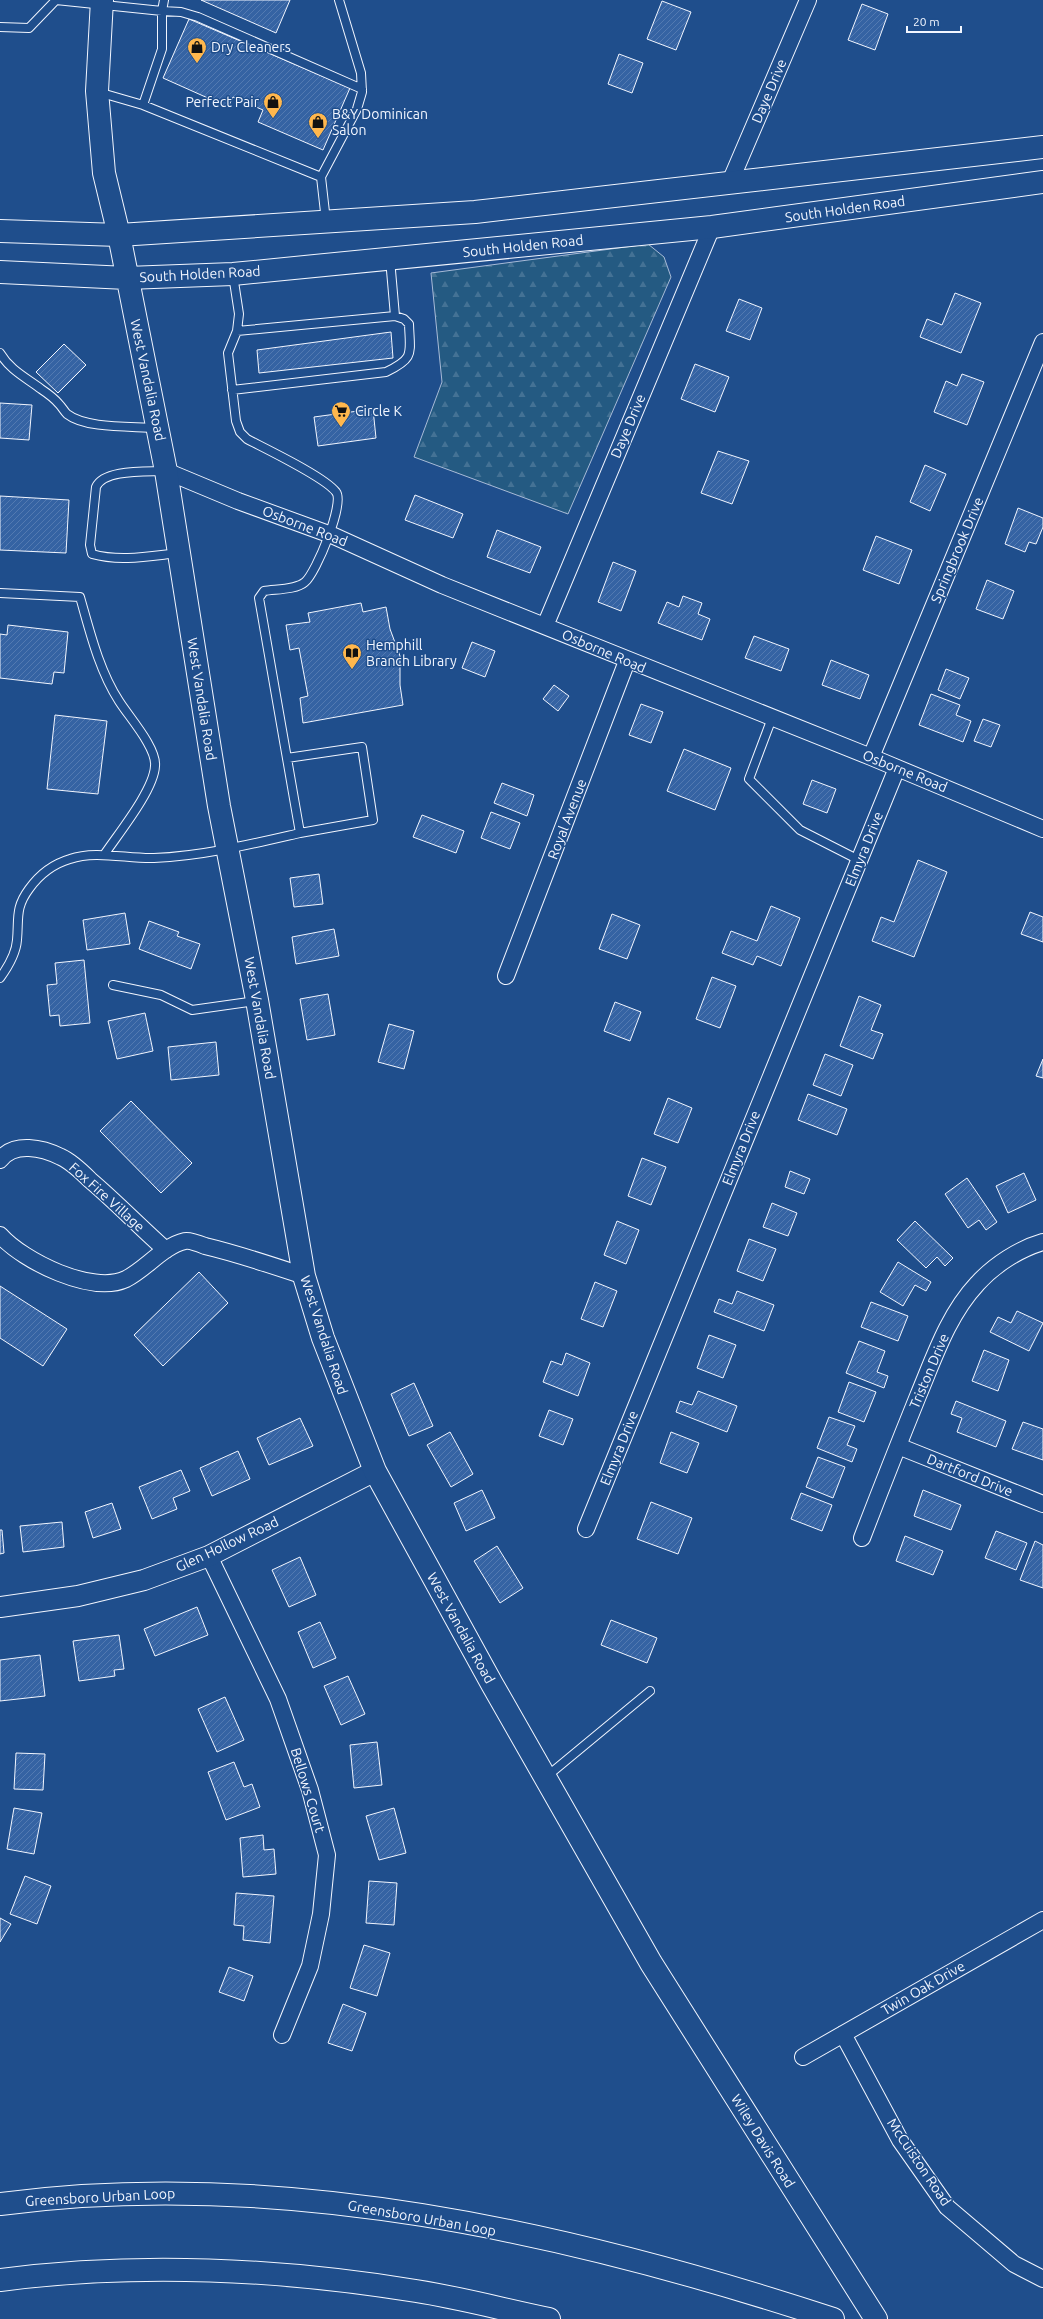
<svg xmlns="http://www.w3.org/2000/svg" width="1043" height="2319" viewBox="0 0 1043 2319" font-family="Ubuntu,sans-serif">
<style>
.forest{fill:url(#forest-firs);stroke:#a8bbd7}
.building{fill:url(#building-hatch);stroke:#f2f6ff}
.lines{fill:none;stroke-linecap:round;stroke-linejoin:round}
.service-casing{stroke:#f2f6ff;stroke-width:10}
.minor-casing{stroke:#f2f6ff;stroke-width:18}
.tertiary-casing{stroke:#f2f6ff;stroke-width:22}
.secondary-casing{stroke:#f2f6ff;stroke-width:24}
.motorway-casing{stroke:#f2f6ff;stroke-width:24}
.service{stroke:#1f4e8c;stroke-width:8}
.minor{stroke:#1f4e8c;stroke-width:16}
.tertiary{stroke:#1f4e8c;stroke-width:20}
.secondary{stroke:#1f4e8c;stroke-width:22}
.motorway{stroke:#1f4e8c;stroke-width:22}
.labels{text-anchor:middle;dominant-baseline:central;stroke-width:3;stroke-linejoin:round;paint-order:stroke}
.poi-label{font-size:14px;fill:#f2f6ff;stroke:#1f4e8c;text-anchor:start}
.street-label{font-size:14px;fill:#f2f6ff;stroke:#1f4e8c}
</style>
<defs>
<pattern id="forest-firs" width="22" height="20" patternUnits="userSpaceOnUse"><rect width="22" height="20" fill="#245a82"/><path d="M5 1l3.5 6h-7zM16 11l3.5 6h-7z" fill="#447295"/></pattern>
<pattern id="building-hatch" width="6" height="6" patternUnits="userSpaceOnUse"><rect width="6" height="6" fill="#3563a3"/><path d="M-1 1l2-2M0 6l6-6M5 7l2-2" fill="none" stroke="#537ab1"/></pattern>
</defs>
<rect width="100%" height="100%" fill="#1f4e8c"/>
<path class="forest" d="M648 244 664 257 671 277 568 514 414 457 442 382 431 273Z"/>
<path class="building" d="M201 0H290L276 33Z
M662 1 691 12 676 50 647 39Z
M862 4 888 14 875 50 848 40Z
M189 19 350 88 323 150 258 122 263 110 233 97 228 107 163 78Z
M619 54 643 63 632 93 608 84Z
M955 293 981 303 961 353 920 337 927 319 942 325Z
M739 299 762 308 750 340 726 331Z
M391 332 393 358 259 373 257 350Z
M64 344 86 365 58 393 36 372Z
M695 364 729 377 715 412 681 399Z
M962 374 984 382 967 425 934 412 946 381 957 386Z
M0 403 32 405 29 440 0 438Z
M373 409 376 438 318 446 314 417Z
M718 451 749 461 732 504 701 493Z
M925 465 946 474 930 511 910 502Z
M415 495 463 514 453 538 405 520Z
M0 496 69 500 66 553 0 550Z
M1018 508 1043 518V527L1036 544 1029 542 1025 552 1005 544Z
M497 530 541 547 530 573 487 557Z
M876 536 912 550 899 584 863 570Z
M613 562 636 571 621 611 598 602Z
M987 580 1014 591 1003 619 976 609Z
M683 596 702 603 698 614 710 619 702 640 658 623 667 602 679 607Z
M361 603 363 612 386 607 390 629 400 656V685L403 705 303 723 300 698 308 696 299 648 290 650 286 625 310 622 308 613Z
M8 625 68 632 64 673 54 672 52 684 0 678V634L7 635Z
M754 636 789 649 781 671 745 658Z
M472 642 495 651 485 677 462 668Z
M831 660 869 675 860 699 822 685Z
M946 669 969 678 960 699 938 690Z
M554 685 569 696 558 711 543 699Z
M931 694 960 705 956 715 971 721 963 742 919 725Z
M641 704 663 712 651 743 629 735Z
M55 715 107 721 98 794 47 789Z
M983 719 1000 725 991 747 974 741Z
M684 749 731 768 715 810 667 791Z
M812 780 836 789 827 813 803 804Z
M502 783 534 795 527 816 494 803Z
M491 812 520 823 510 849 481 838Z
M422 815 464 831 456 853 413 837Z
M918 860 947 872 914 957 872 941 881 917 894 922Z
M319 874 323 904 294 907 290 878Z
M771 906 800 918 781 966 757 956 753 965 722 953 731 931 757 941Z
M1030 912 1043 917V942L1021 934Z
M125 913 130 944 87 950 83 920Z
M612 914 640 925 627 959 599 949Z
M149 921 179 932 177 936 200 944 191 969 139 949Z
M334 929 339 956 296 964 292 937Z
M84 960 90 1023 60 1026 59 1015 50 1016 47 985 57 984 55 963Z
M712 977 736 986 720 1028 696 1019Z
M328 994 335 1035 307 1040 300 999Z
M859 996 881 1005 871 1030 883 1034 873 1059 840 1046Z
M615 1002 641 1012 630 1041 604 1031Z
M145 1013 153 1051 117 1059 108 1021Z
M389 1024 414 1031 404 1069 378 1062Z
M216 1042 219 1075 171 1080 168 1047Z
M825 1054 853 1065 841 1096 813 1085Z
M1043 1059V1078L1036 1076Z
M808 1094 847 1109 837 1135 798 1120Z
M668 1098 692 1108 678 1143 654 1134Z
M131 1101 192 1163 161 1193 100 1131Z
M642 1158 666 1167 651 1205 628 1196Z
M790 1171 810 1179 804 1194 785 1187Z
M1024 1173 1036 1200 1008 1213 996 1186Z
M967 1178 997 1222 986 1230 979 1220 968 1228 945 1194Z
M772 1203 797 1213 788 1236 763 1227Z
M617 1221 639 1230 626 1264 604 1255Z
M915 1221 953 1258 945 1266 937 1257 926 1268 897 1240Z
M749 1239 776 1249 763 1281 737 1271Z
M898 1262 931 1282 926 1291 915 1285 903 1306 880 1292Z
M199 1272 228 1303 163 1366 134 1335Z
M595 1282 617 1291 603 1327 581 1319Z
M0 1286 67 1329 43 1366 0 1338Z
M737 1291 774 1305 764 1331 714 1312 719 1299 732 1304Z
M871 1302 908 1316 898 1341 861 1327Z
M1017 1311 1043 1323 1029 1351 990 1332 998 1317 1011 1323Z
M709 1335 736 1345 723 1378 697 1368Z
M859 1341 885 1351 877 1372 888 1376 884 1388 846 1373Z
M984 1350 1009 1360 998 1391 972 1381Z
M566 1353 590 1363 578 1396 543 1382 551 1361 562 1365Z
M849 1382 876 1392 864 1422 838 1412Z
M414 1383 433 1426 409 1436 391 1394Z
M698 1391 737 1406 727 1432 676 1412 680 1401 692 1405Z
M956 1401 1006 1421 996 1447 957 1432 962 1418 951 1414Z
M549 1410 573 1419 563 1445 539 1436Z
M829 1417 855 1426 847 1445 857 1449 852 1462 817 1448Z
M300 1418 313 1446 269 1465 257 1438Z
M1023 1422 1043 1429V1460L1012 1449Z
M450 1432 473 1474 451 1487 427 1445Z
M671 1432 699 1443 687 1473 660 1463Z
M238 1451 250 1479 212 1496 200 1468Z
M818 1457 845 1467 833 1498 806 1487Z
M181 1470 190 1491 173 1498 177 1509 152 1519 139 1487Z
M482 1490 495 1518 466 1531 454 1503Z
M923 1490 961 1505 951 1530 914 1516Z
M801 1493 832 1505 822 1531 791 1519Z
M651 1502 692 1518 678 1554 637 1539Z
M112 1503 121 1529 93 1538 85 1512Z
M62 1522 64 1547 23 1552 20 1526Z
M0 1530H2L4 1553 0 1554Z
M996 1531 1027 1543 1016 1570 985 1558Z
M905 1536 943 1551 933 1575 896 1561Z
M1035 1541 1043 1545V1588L1020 1580Z
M497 1546 523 1588 500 1603 474 1561Z
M300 1557 316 1595 289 1607 272 1570Z
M197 1607 208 1635 155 1656 144 1629Z
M611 1620 657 1638 647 1663 601 1645Z
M320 1622 336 1658 313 1668 298 1632Z
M119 1635 124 1669 114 1670 115 1676 79 1681 73 1641Z
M40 1655 45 1696 0 1701V1660Z
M348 1676 365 1714 341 1725 324 1686Z
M225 1697 244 1740 217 1752 198 1709Z
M377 1742 382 1785 354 1788 350 1745Z
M16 1753 45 1754 43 1790 14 1789Z
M234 1762 244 1787 252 1784 260 1807 226 1820 208 1772Z
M14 1808 42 1813 34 1854 7 1849Z
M394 1808 406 1853 379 1860 366 1816Z
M263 1835 264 1850 274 1849 276 1874 243 1877 240 1838Z
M25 1876 51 1886 37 1924 10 1914Z
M369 1881 397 1883 394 1925 366 1923Z
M236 1893 274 1896 270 1943 243 1940 244 1926 234 1925Z
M0 1918 11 1924 0 1942Z
M364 1945 390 1953 377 1996 350 1988Z
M229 1967 253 1976 244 2001 219 1992Z
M343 2004 366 2013 352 2051 328 2043Z"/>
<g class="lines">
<defs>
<path id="service" d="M56 0 162 11V49L143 105
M164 0 162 11 181 12 198 17 362 89
M0 27 29 28 56 0
M98 92 143 105 321 177 326 221
M321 177 357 109 362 92 361 73 339 0
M237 331 395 316
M0 353C10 370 25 377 41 389 47 393 54 398 59 404 62 407 64 411 67 414 86 429 132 426 156 428
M232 390 386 372C415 358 410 354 409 324L404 319 395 316 390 259
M165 471C146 472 104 469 96 487L90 545 92 554C120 562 150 556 178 553
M0 593 80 597C90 632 99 670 119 701 129 717 157 748 155 766 154 790 118 834 104 855
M772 718 749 779 800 830 859 860
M287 758 362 747 373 820 300 833
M0 978C8 967 16 954 17 940 19 918 15 908 29 889 39 875 53 864 70 859 95 850 128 859 154 858 203 856 252 844 300 833L259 598 264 591C275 589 296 590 305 582 316 573 345 503 336 492 325 477 266 449 247 439L240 432 236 421 228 353 237 331 239 314 233 275
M113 985 161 995 192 1010 256 1001
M546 1777 650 1691"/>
<path id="minor" d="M730 182 808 0
M166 471 238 501 334 536 442 585 871 757 1043 829
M545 626 712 227
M871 757 1043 342
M506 976 627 661
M0 1160C14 1141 43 1148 61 1157 72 1162 82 1172 90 1180 116 1202 140 1227 166 1250
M0 1235C23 1261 92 1295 126 1279 146 1269 163 1246 185 1241 190 1240 200 1244 205 1246 239 1254 271 1265 304 1276
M898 1446 1043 1504
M586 1529 897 768
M862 1538C880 1491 899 1443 918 1396 934 1358 948 1315 977 1284 994 1265 1019 1249 1043 1242
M209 1556 278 1699 310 1790 327 1855 321 1914 310 1966 282 2035
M843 2034 900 2140 947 2207 1014 2264 1043 2279
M803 2057 1043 1920"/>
<path id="tertiary" d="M0 1607 78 1596 144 1580 209 1556 375 1471"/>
<path id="secondary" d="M102 0 97 91 104 173 119 235 166 471 219 806 257 1000 304 1276 323 1338 375 1471 492 1684 651 1963 876 2319
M0 231 119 235 475 212 1043 147
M0 272 127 278 233 274 712 227 1043 182"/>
<path id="motorway" d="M0 2204C280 2167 568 2232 833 2319
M0 2280C137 2262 280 2269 416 2291 461 2298 505 2310 549 2319"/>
</defs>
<use href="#service" class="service-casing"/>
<use href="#minor" class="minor-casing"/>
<use href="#tertiary" class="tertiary-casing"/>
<use href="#secondary" class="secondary-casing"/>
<use href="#motorway" class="motorway-casing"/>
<use href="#service" class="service"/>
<use href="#minor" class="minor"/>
<use href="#tertiary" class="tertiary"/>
<use href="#secondary" class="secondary"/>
<use href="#motorway" class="motorway"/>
</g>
<defs>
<symbol id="shop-pin" viewBox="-11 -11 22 30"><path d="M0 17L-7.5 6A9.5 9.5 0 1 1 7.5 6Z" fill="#ffb74d" stroke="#1f4e8c"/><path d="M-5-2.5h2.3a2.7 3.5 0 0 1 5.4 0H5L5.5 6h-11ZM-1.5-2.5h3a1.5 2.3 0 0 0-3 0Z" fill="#111"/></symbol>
<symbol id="supermarket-pin" viewBox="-11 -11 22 30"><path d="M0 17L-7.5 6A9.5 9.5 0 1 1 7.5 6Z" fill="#ffb74d" stroke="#1f4e8c"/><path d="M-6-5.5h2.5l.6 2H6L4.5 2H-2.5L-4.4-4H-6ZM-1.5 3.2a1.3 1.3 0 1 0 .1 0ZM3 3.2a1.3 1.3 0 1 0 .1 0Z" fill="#111"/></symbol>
<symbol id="library-pin" viewBox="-11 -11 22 30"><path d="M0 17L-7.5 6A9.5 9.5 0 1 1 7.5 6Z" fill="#ffb74d" stroke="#1f4e8c"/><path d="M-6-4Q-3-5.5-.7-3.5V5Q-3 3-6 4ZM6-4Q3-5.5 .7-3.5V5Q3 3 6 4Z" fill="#111"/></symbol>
</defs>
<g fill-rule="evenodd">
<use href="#shop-pin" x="186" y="36" width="22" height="30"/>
<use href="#shop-pin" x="262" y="91" width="22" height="30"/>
<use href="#shop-pin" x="307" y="111" width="22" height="30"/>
<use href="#supermarket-pin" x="330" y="400" width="22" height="30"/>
<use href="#library-pin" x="341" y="642" width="22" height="30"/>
</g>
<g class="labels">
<g class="poi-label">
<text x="211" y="47">Dry Cleaners</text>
<text x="259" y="102" text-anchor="end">Perfect Pair</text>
<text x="332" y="114">B&amp;Y Dominican<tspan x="332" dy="16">Salon</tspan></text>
<text x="355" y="411">Circle K</text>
<text x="366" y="645">Hemphill<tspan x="366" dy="16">Branch Library</tspan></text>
</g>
<g class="street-label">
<text transform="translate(769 91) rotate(-67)">Daye Drive</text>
<text transform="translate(845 209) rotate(-8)">South Holden Road</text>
<text transform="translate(523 246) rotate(-6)">South Holden Road</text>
<text transform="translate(200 274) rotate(-3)">South Holden Road</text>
<text transform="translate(148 380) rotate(78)">West Vandalia Road</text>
<text transform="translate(628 426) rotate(-67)">Daye Drive</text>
<text transform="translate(305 526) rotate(21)">Osborne Road</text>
<text transform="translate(957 550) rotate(-67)">Springbrook Drive</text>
<text transform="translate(604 651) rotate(23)">Osborne Road</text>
<text transform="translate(202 699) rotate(81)">West Vandalia Road</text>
<text transform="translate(905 771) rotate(22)">Osborne Road</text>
<text transform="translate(567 819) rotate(-69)">Royal Avenue</text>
<text transform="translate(864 849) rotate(-68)">Elmyra Drive</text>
<text transform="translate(260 1018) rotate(80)">West Vandalia Road</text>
<text transform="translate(741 1148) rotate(-68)">Elmyra Drive</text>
<text transform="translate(107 1197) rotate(42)">Fox Fire Village</text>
<text transform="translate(324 1335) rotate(72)">West Vandalia Road</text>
<text transform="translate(929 1371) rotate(-67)">Triston Drive</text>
<text transform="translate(619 1448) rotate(-68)">Elmyra Drive</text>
<text transform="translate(970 1475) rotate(22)">Dartford Drive</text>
<text transform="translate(227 1544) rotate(-25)">Glen Hollow Road</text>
<text transform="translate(461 1628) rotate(61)">West Vandalia Road</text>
<text transform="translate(308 1790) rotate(73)">Bellows Court</text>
<text transform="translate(923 1988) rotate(-30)">Twin Oak Drive</text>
<text transform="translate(763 2141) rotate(58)">Wiley Davis Road</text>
<text transform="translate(919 2162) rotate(56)">McCuiston Road</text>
<text transform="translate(100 2197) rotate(-3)">Greensboro Urban Loop</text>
<text transform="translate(422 2218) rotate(10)">Greensboro Urban Loop</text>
</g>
</g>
<path d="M907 26v6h54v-6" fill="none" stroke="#f2f6ff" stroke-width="2"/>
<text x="913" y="26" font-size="12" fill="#f2f6ff" stroke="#1f4e8c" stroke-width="3" paint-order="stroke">20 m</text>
</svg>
